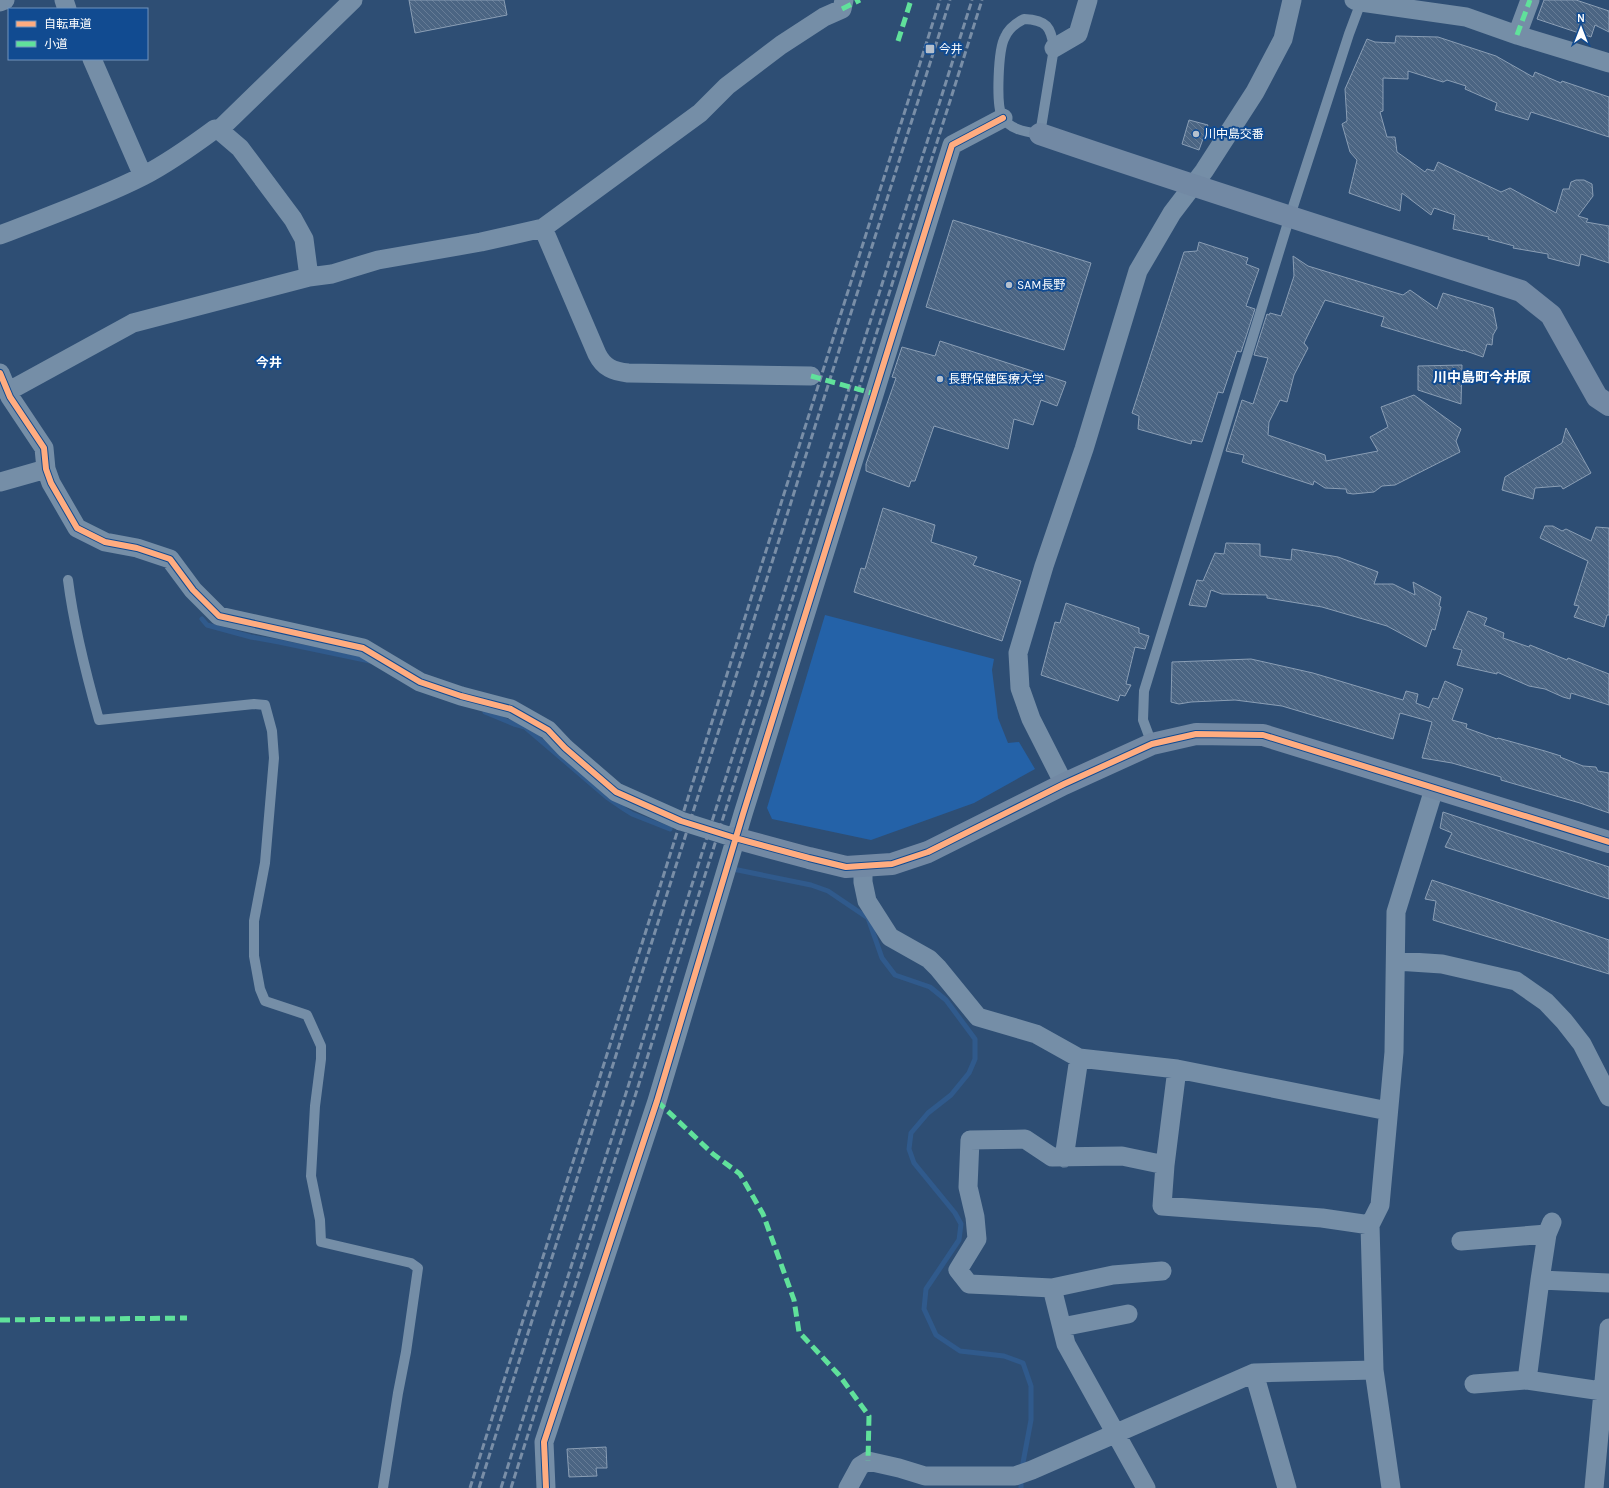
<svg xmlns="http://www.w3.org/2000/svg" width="1609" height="1488" viewBox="0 0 1609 1488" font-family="Karla,'Noto Sans JP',sans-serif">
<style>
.pitch{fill:#2462a8}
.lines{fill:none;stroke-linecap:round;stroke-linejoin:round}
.stream{stroke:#305a8c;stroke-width:5}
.building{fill:url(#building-back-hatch);stroke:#8a9eb5}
.lane{stroke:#758ea7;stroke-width:10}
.street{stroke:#758ea7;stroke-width:19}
.secondary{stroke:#7289a4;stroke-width:22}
.rail{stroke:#798ea7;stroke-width:3;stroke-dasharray:7 3;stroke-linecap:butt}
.quiet{stroke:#60e19b;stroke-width:5;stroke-dasharray:10 5;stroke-linecap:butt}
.cycleway-casing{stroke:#114b91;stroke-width:8}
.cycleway{stroke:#ffac80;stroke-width:6}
.poi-dot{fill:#b6c1ce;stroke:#114b91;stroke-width:1.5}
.labels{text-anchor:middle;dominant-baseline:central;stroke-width:4;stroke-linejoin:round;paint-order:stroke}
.poi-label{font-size:12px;fill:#fff;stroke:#114b91;text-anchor:start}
.neighbourhood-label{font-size:13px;font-weight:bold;fill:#fff;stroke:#114b91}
.quarter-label{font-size:14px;font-weight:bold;fill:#fff;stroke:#114b91}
</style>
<defs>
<pattern id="building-back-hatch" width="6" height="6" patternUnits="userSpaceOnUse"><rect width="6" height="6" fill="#4b6583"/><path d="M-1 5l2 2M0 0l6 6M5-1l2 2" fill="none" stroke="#667c96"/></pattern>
</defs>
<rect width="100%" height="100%" fill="#2e4e74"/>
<path class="pitch" d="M825 615 994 659 992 670 998 718 1008 743 1019 742 1035 769 974 803 871 840 772 819 767 808Z"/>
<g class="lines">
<path class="stream" d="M202 619 207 625 251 637 279 642 370 661
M485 712 514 724 525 727 608 798 624 809 632 814 670 829
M733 869 811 885 828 891 868 918 882 958 895 975 930 987 946 1000 975 1039V1059L969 1073 951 1095 928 1113 911 1133 909 1149 914 1163 955 1213 961 1224 959 1240 926 1289 924 1309 936 1335 960 1351 1004 1356 1023 1363 1031 1386V1420L1022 1468
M1021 1488V1478"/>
</g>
<path class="building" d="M409 0H504L507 15 415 33Z
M1544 0H1576L1609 11V32L1595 25 1591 37 1537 19Z
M1396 36 1438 37 1496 56 1533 77 1535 72 1561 83 1562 81 1609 97V137L1531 112 1528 120 1495 110 1497 103 1465 89 1466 86 1447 80 1443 82 1408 71V79L1383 78V111L1380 112 1387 137H1395L1397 152 1425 172 1427 169 1434 171 1438 162 1501 192 1510 188 1556 213 1563 189H1569L1571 182 1576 180H1584L1592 184 1593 196 1578 216 1588 219 1586 222 1609 226V263L1581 254 1579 266 1548 258V254L1513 248 1514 246 1488 239 1489 237 1453 229 1455 215 1434 208 1431 215 1402 193 1400 211 1349 193 1357 160 1350 152 1342 124 1347 121 1345 89 1367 39 1375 42 1395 43Z
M1189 120 1208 125 1199 150 1182 144Z
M953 220 1091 263 1064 350 926 307Z
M1199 242 1248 258 1246 264 1259 269 1246 306 1255 309 1241 352 1237 351 1223 393 1218 392 1202 442 1192 440 1191 444 1138 429 1139 416 1132 413 1184 252 1197 251Z
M1293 256 1308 266 1403 295 1410 290 1437 309 1443 293 1493 308 1497 328 1493 335 1492 345 1487 344 1483 357 1463 350V351L1381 326 1384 317 1325 300 1304 343 1308 348 1294 375 1287 402 1280 400 1269 422 1268 435 1325 455 1326 461 1378 451 1370 437 1388 427 1381 407 1414 395 1461 429 1456 441 1460 452 1395 485 1382 486 1374 492 1353 494 1347 493 1346 489 1325 488 1314 481 1313 485 1242 462 1244 455 1226 451 1242 400 1253 404 1268 358 1254 355 1267 314 1269 315 1270 313 1281 316 1294 276Z
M940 341 1066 382 1057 406 1041 400 1033 425 1014 419 1008 449 934 426 915 481H911L909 487 866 471V464L896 378 892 377 902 347 935 356Z
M1462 365 1461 404 1418 390V366Z
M1566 428 1591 473 1563 489 1561 486 1535 488 1533 499 1502 490 1505 477 1562 443Z
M883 508 935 525 931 542 977 557 973 565 1021 581 1002 641 854 592 861 568 865 569Z
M1545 526H1553L1562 531 1566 529 1591 541 1596 527 1609 528V615H1607L1604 627 1574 617 1579 606 1574 605 1588 561 1540 538Z
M1226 543 1260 544V556L1291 560 1292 549 1338 557 1378 572 1374 584H1393L1415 595 1413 582 1441 597 1439 606 1441 607 1435 630 1432 629 1426 647 1387 626 1322 607 1267 598V595L1222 594 1211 590 1206 607 1189 605 1197 580 1203 581 1215 553 1224 554Z
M1066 603 1139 628V633L1149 636 1145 649 1135 647 1126 684 1131 685 1125 696 1120 695 1118 701 1041 675 1055 622 1060 623Z
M1468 611 1487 618 1484 625 1504 633 1503 638 1529 647 1530 645 1567 660 1568 658 1609 674V705L1571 693 1570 699 1563 697 1545 689 1529 686 1497 672V674L1457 665 1462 650 1453 648Z
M1251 659 1313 673 1403 700 1406 691 1418 694 1416 703 1429 708 1433 698 1438 699 1445 681 1463 689 1452 720 1467 724 1466 728 1497 739 1498 738 1545 751 1561 756 1560 757 1583 766 1596 767 1598 771 1609 773V813L1580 803 1501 780V777L1452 763 1422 758 1432 722 1400 713 1393 739 1282 706 1235 700 1191 702 1179 704 1171 702 1172 662Z
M1443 812 1609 867V899L1445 847 1452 833 1440 828Z
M1432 880 1609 940V974L1433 920 1436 901 1425 899Z
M606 1447 607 1468H596L597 1476 569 1477 567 1449Z"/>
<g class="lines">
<path class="lane" d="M1024 19C1047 20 1051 27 1054 48L1040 134C1027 132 1009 130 1002 116 996 105 998 49 1005 37 1009 28 1016 23 1024 19Z
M68 580C74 628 86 674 99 720L254 704 265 705 272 731 274 758 265 863 254 921V956L260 989 265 1001 307 1015 321 1046V1059L315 1106 311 1176 320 1220 321 1242 411 1263 418 1268 406 1352 398 1393 383 1488
M1152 744 1143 720 1144 691 1290 216 1349 34 1361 2"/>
<path class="street" d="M64 0 67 9
M1354 0 1361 2 1466 17 1517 35 1609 63
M0 2 5 0
M1517 35 1530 0
M1054 48 1078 34 1088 0
M92 59 143 176
M219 130 240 148 293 219 304 239 309 277 332 274 378 260 481 242 543 228 597 354C604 368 613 371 628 373L811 376
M543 228 700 113 727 86 781 45 824 17 842 9 844 0
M0 235C48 216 98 199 143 176 168 163 192 146 215 129L219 130 353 0
M0 373 10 397 44 448 46 469 51 483 77 528 105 542 137 548 170 559 193 590 219 616 363 648 420 682 461 696 511 709 548 730 565 748 616 792 681 821 735 838
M7 392 133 323 309 277
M0 482 46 469
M1064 784 1031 719 1020 688 1018 653 1044 566 1084 449 1138 271 1172 213 1204 171 1255 92 1283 39 1292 0
M863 866V882L867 901 890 937 929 959 938 968 978 1017 1036 1034 1079 1058 1177 1069 1165 1165 1162 1206 1322 1218 1370 1225
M1396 961 1442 964 1516 981 1546 1002 1564 1021 1582 1044 1609 1097
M1177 1069 1388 1111
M1064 1158 1079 1058
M1461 1241 1547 1234
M1162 1271 1113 1275 1052 1288 969 1284 958 1270 977 1239 975 1217 968 1187 970 1140 1025 1139 1052 1157 1122 1156 1165 1165
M1540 1280 1609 1283
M1052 1288 1066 1344 1146 1488
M1062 1327 1128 1314
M1254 1373 1287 1488
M1527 1380 1540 1280 1547 1234 1552 1222
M1474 1384 1527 1380 1609 1392
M546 1488 544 1442 657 1101 743 814 952 145 1003 118
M848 1488 860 1466 868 1461 899 1468 925 1476H1015L1032 1470 1254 1373 1374 1370
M1391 1488 1374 1370 1370 1225 1380 1205 1394 1052 1396 912 1434 789
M1594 1488 1609 1328"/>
<path class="secondary" d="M1040 134C1200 189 1360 239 1521 291L1551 315 1597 397 1609 405
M735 838 809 858 846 867 892 864 928 852 1064 784 1152 744 1196 734 1263 735 1609 842"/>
<path class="rail" d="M470 1488 940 0
M479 1488 950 0
M501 1488 972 0
M511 1488 982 0"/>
<path class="quiet" d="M842 9 860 0
M1517 35 1530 0
M898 41 911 0
M811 376 875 394
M657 1101 713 1154 740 1174 763 1214 794 1300 799 1332 839 1375 869 1416 868 1461
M0 1320 187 1318"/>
<defs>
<path id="cycleway" d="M0 373 10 397 44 448 46 469 51 483 77 528 105 542 137 548 170 559 193 590 219 616 363 648 420 682 461 696 511 709 548 730 565 748 616 792 681 821 735 838 809 858 846 867 892 864 928 852 1064 784 1152 744 1196 734 1263 735 1609 842
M546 1488 544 1442 657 1101 743 814 952 145 1003 118"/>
</defs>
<use href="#cycleway" class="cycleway-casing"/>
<use href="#cycleway" class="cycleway"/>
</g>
<g class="poi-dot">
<rect x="925" y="44" width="10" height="10" rx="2"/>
<circle cx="1196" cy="134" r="4"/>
<circle cx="1009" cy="285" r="4"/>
<circle cx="940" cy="379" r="4"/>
</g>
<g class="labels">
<g class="poi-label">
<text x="939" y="49">今井</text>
<text x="1204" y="134">川中島交番</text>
<text x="1017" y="285">SAM長野</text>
<text x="948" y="379">長野保健医療大学</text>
</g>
<g class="neighbourhood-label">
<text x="269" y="362">今井</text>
</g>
<g class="quarter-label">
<text x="1482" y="377">川中島町今井原</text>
</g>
</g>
<rect x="8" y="8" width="140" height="52" fill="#114b91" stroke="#7093bd"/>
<rect x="16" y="21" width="20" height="6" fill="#ffac80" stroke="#7093bd"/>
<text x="44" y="28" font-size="12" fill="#ffffff">自転車道</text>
<rect x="16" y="41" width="20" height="6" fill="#60e19b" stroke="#7093bd"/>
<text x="44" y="48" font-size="12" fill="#ffffff">小道</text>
<g transform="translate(1581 28)" stroke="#114b91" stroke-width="3" paint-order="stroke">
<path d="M0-3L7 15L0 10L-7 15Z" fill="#ffffff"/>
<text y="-6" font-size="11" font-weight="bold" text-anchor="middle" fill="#ffffff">N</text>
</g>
</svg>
